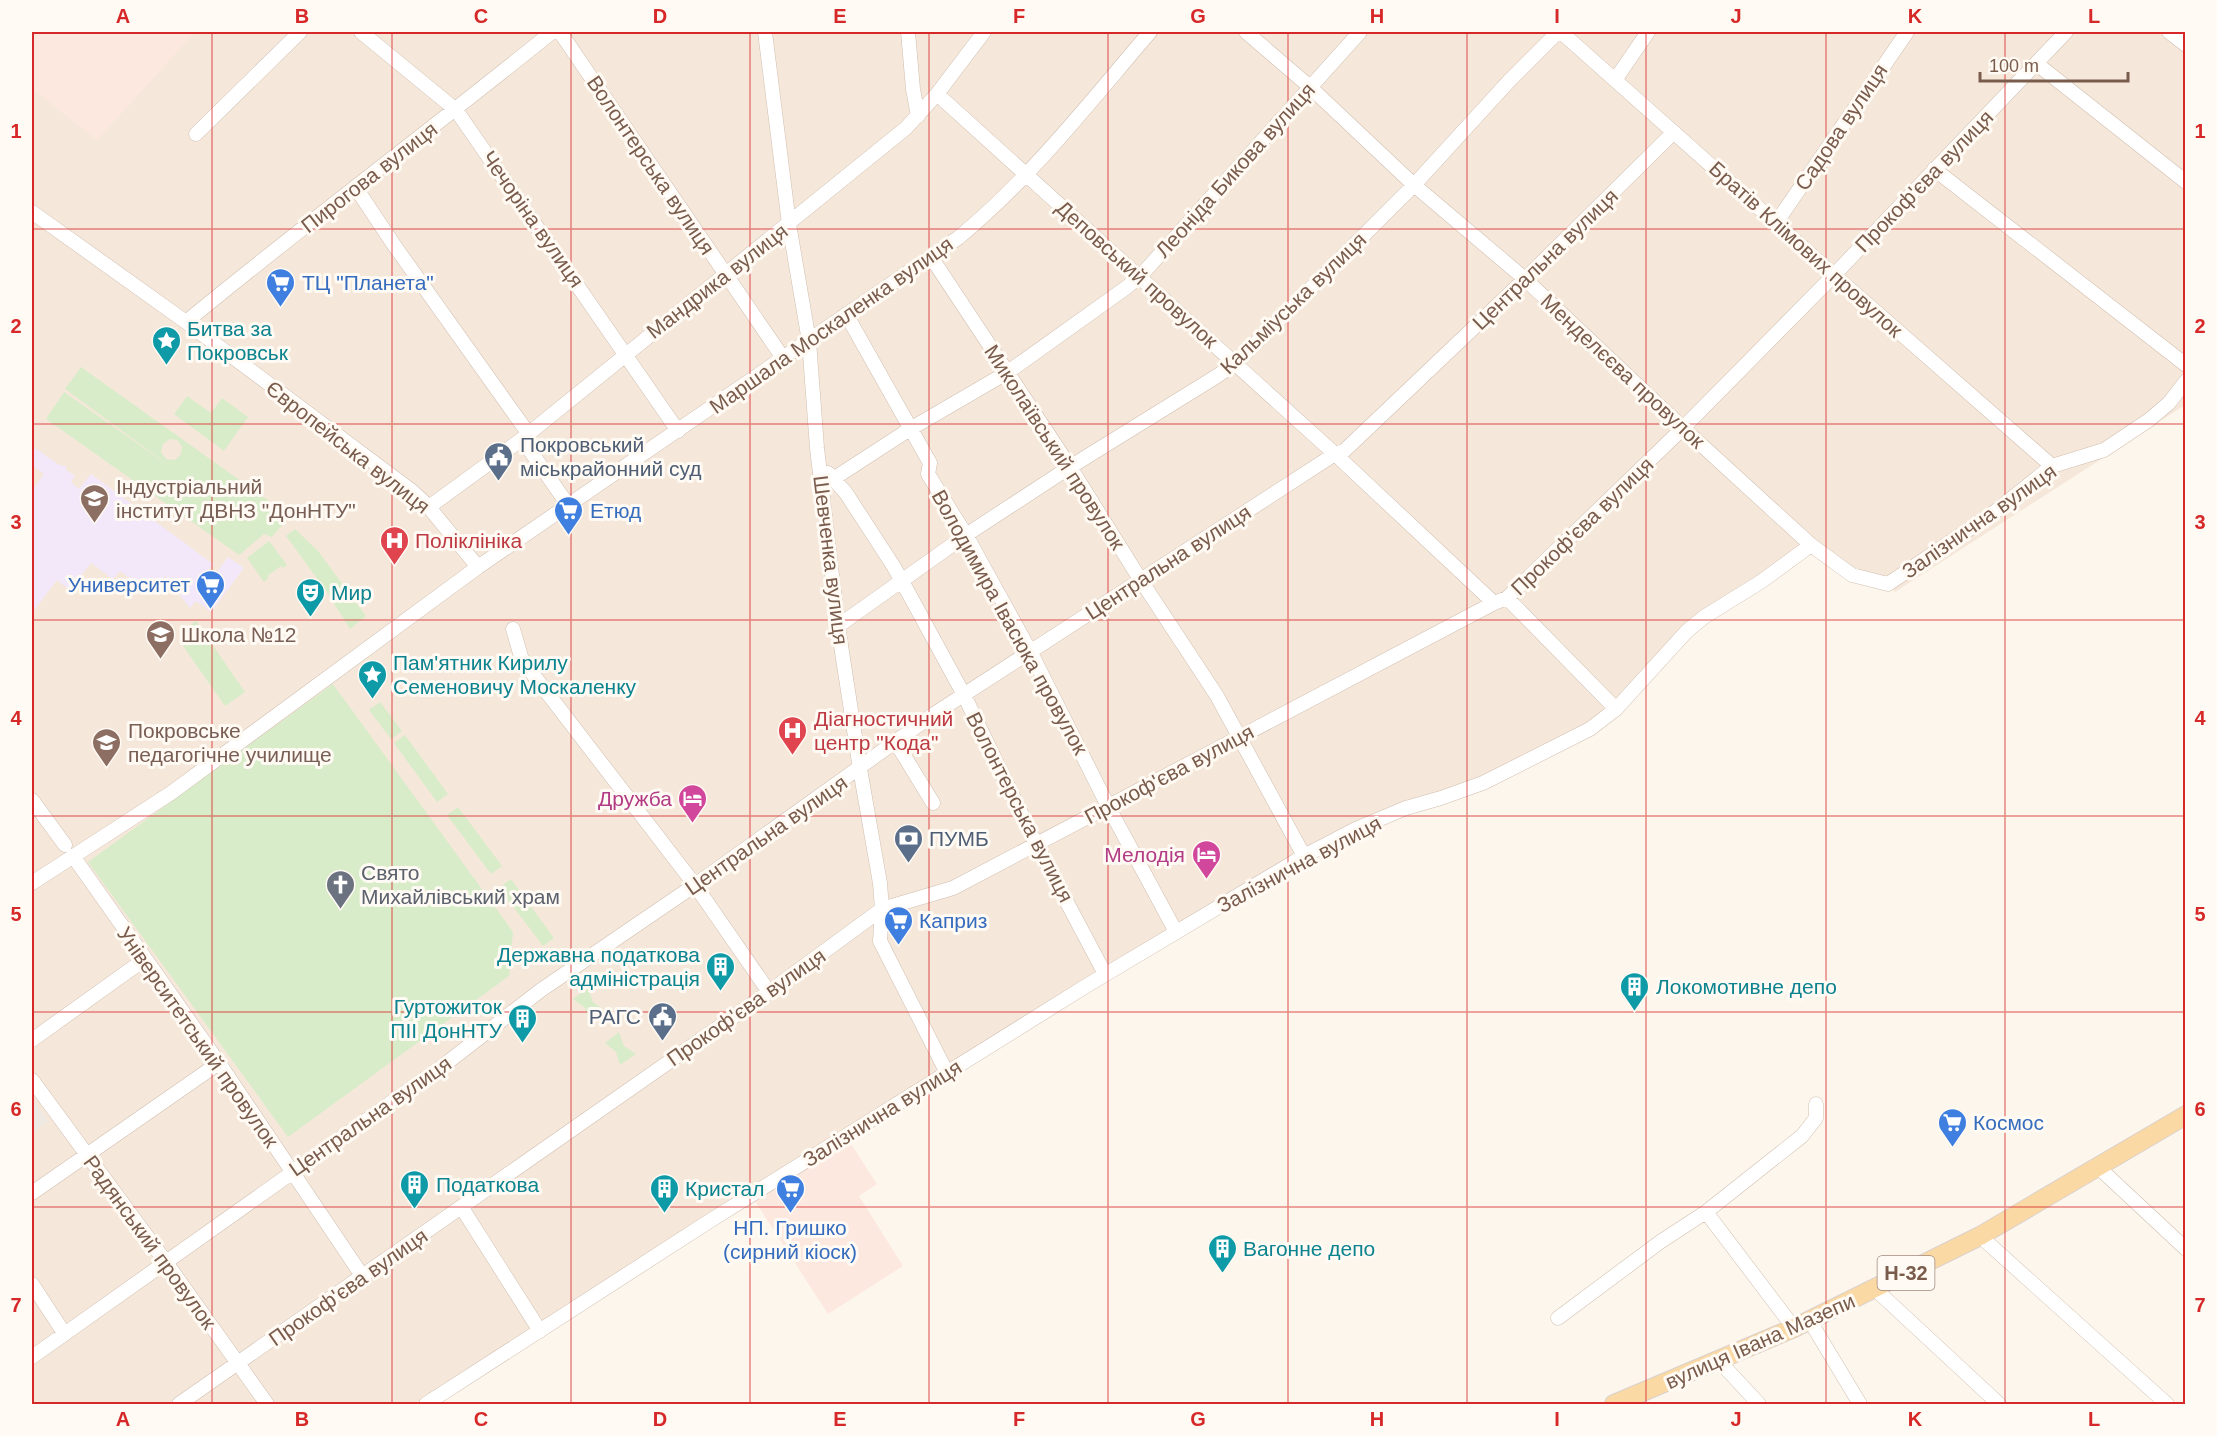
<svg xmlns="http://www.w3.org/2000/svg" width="2217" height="1436" viewBox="0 0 2217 1436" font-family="Arial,sans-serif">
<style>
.residential{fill:#f5e8da}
.commercial{fill:#fde8e0}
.industrial{fill:#efe9e4}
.education{fill:#f3e8fa}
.green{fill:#d8ecc9;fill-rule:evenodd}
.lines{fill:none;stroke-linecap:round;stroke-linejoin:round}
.minor-casing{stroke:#d1beb0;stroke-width:15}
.major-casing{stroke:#dad1cd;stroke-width:20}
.minor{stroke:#fff;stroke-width:14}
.major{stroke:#fbd9a5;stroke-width:18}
.grid{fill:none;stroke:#d62828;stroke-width:1.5;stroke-opacity:0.55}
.labels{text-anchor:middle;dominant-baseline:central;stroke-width:6;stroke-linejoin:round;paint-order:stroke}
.shield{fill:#fffaf3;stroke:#a28b7f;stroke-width:1.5}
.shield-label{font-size:20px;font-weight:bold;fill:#7a5c4d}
.street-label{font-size:21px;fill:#7a5c4d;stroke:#fffaf3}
.shop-label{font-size:21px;fill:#366cbe;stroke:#fffaf3;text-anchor:start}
.culture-label{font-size:21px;fill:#0d838f;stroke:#fffaf3;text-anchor:start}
.service-label{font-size:21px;fill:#4e5e75;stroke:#fffaf3;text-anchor:start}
.education-label{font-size:21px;fill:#785e54;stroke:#fffaf3;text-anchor:start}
.health-label{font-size:21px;fill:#be3a42;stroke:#fffaf3;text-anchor:start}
.hotel-label{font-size:21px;fill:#b23c85;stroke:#fffaf3;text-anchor:end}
.worship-label{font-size:21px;fill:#5b616d;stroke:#fffaf3;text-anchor:start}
.neatline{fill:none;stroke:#d62828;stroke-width:2}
.grid-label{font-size:20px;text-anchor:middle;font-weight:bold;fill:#d62828}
</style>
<rect width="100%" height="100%" fill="#fdf6ec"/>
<path class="residential" d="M32 32H2185V405L1895 592 1888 584 1852 575 1811 545 1704 617 1590 729 1304 856 427 1404H32Z"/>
<path class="commercial" d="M32 32H195L97 140 32 88Z
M849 1141 877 1184 859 1196 903 1266 828 1314 755 1201Z"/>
<path class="industrial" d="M32 1098 48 1121 32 1133Z"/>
<path class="education" d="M35 448 59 465 66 466V470L75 476 71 482 79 489 91 474 213 564 207 572 213 577 228 557 244 568 211 612 196 601 190 608 165 576 151 594 120 571 113 579 91 563 70 590 57 580 32 613V491L44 474 32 465V453Z"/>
<path class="green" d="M81 367 290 516 272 537 264 534 239 555 46 419 64 392 174 469 65 389ZM170 439 177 440 182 446 181 454 175 460 166 459 161 452 163 444Z
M187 396 211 413 222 398 248 417 224 451 174 414Z
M295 529 318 551 366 616 350 629 325 589 286 536Z
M269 541 287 565 283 568 281 566 267 576 269 578 264 582 247 558Z
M196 621 245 692 225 706 183 646 189 643 181 631Z
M333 684 513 932 509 976 288 1137 88 862Z
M380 702 402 731 391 739 369 710Z
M405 735 448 794 437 802 394 743Z
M458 807 502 866 491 874 447 815Z
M511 879 554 938 543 946 499 888Z
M588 988 593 1002 604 1010 589 1021 585 1008 573 999Z
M619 1032 624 1046 636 1054 620 1065 616 1052 605 1043Z"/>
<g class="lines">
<defs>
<path id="minor" d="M361 32 456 110 678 431
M560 32 783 358
M765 32 789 224 809 341 817 448 838 626 860 769 880 883 882 909 880 941 947 1073
M908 32 913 89 918 116
M1246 32 1310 87 1414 185 1525 279 1683 428 1811 545 1852 575 1888 584 1996 511 2052 466 2104 450 2149 420 2169 403 2186 381
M1561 32 1834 275 2052 466
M2169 32 2186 45
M2037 64 2186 182
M1615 80 1648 32
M937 94 1335 454 1494 603
M196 134 300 32
M1934 169 2186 365
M356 188 394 245 528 433
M32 212 186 322 412 491 427 505 478 567
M1776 223 1907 32
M931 257 1070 467 1140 579 1217 696 1304 856
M846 314 930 463 928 474 966 535 1030 651 1108 806 1176 932
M186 322C306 223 431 130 552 32
M522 439 568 505
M828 473 846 493 894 567 909 594 964 695 1036 844 1105 974
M833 479 910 429 1008 372 1127 287 1144 272 1360 32
M429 507 522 439 906 128 937 94 984 32
M1507 598 1616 709
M838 626 966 535 1070 467 1217 376 1236 363 1414 185 1509 81 1558 32
M513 629 522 660 695 885 769 992
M895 741 933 803
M32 800 65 845
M73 856 219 1063 363 1277
M32 883 171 793 478 567 958 238C1031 178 1089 103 1150 32
M32 1040 145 959
M32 1080 165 1261 267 1404
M2098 1167 2186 1249
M32 1193 219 1063
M462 1208 540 1331
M1980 1236 2167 1404
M32 1284 64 1333
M1875 1289 1999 1404
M1558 1318 1660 1242 1706 1212
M1810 1321 1860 1404
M1794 1328 1706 1212 1802 1136 1816 1118V1104
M32 1357 444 1065 541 990 695 885 934 714 1335 454 1344 451 1525 279 1674 132
M1719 1361 1759 1404
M179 1404 769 992 882 909 953 888 1494 603 1507 598 1683 428 1834 275 2066 32
M426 1404 708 1222 1086 986 1304 856 1356 829 1406 808 1441 798 1483 783 1590 729 1616 709 1687 631 1704 617 1762 581 1811 545"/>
<path id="major" d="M1614 1404 1794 1328 1980 1236 2186 1115"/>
</defs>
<use href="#minor" class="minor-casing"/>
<use href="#major" class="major-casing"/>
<use href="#minor" class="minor"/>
<use href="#major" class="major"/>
</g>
<path class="grid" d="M212 32V1404M392 32V1404M571 32V1404M750 32V1404M929 32V1404M1108 32V1404M1288 32V1404M1467 32V1404M1646 32V1404M1826 32V1404M2005 32V1404M32 229H2186M32 424H2186M32 620H2186M32 816H2186M32 1012H2186M32 1207H2186"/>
<defs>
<symbol id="supermarket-pin" viewBox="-11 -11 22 30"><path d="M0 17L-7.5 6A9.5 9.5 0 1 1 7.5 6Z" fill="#3f7fe0" stroke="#fffaf3"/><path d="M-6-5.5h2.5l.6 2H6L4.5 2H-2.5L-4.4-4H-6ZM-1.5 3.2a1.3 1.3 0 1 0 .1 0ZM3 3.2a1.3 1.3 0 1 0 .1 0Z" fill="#fff"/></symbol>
<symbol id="sight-pin" viewBox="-11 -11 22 30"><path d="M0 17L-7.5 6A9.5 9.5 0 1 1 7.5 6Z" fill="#0f9aa8" stroke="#fffaf3"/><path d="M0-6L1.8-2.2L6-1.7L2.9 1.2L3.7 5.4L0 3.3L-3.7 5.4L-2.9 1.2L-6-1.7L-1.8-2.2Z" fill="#fff"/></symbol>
<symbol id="civic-pin" viewBox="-11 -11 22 30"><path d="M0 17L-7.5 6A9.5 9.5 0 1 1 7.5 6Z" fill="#5c6f8a" stroke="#fffaf3"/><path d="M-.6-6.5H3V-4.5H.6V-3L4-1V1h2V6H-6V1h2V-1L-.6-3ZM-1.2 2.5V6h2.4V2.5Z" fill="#fff"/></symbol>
<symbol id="university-pin" viewBox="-11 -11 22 30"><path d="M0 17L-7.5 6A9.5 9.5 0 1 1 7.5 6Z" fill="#8d6e63" stroke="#fffaf3"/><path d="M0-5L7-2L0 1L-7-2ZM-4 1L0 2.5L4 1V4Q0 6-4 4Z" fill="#fff"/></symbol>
<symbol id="hospital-pin" viewBox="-11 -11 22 30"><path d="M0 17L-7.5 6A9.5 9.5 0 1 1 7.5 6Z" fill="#e0444e" stroke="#fffaf3"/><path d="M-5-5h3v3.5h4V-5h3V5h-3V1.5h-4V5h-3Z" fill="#fff"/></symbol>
<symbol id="theatre-pin" viewBox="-11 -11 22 30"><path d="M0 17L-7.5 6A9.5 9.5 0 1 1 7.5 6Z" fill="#0f9aa8" stroke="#fffaf3"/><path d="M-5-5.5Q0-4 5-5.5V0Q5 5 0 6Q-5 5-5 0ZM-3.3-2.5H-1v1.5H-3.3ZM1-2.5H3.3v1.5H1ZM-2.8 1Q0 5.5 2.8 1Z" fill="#fff"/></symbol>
<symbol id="school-pin" viewBox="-11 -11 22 30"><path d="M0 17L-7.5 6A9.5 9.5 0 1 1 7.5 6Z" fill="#8d6e63" stroke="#fffaf3"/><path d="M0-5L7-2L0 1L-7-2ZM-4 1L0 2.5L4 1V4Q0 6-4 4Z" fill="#fff"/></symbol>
<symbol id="hotel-pin" viewBox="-11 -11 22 30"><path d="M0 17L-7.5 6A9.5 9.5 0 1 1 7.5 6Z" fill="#d1479c" stroke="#fffaf3"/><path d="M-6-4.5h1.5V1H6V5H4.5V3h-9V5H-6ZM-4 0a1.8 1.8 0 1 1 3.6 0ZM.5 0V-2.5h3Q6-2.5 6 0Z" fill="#fff"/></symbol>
<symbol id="bank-pin" viewBox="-11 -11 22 30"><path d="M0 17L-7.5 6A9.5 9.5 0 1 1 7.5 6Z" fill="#5c6f8a" stroke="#fffaf3"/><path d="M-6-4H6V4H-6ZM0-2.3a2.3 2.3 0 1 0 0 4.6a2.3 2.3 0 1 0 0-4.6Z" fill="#fff"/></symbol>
<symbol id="church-pin" viewBox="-11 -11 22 30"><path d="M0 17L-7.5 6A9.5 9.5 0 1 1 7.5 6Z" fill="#6b7280" stroke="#fffaf3"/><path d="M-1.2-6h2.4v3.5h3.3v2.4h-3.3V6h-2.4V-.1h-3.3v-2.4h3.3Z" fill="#fff"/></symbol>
<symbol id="building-pin" viewBox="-11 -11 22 30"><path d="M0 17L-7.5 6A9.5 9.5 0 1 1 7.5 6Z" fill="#0f9aa8" stroke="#fffaf3"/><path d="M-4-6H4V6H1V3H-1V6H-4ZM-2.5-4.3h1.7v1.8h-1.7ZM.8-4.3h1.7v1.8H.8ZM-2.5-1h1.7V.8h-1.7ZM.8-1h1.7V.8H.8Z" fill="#fff"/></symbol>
</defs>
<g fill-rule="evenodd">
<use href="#supermarket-pin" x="264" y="266" width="33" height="45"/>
<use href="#sight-pin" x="150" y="324" width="33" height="45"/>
<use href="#civic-pin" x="482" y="440" width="33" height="45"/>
<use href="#university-pin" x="78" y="482" width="33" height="45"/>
<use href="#supermarket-pin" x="552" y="494" width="33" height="45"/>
<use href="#hospital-pin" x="378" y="524" width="33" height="45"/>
<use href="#supermarket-pin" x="194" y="568" width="33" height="45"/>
<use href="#theatre-pin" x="294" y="576" width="33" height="45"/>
<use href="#school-pin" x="144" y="618" width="33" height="45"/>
<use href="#sight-pin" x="356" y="658" width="33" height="45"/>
<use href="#hospital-pin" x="776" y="714" width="33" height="45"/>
<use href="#university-pin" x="90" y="726" width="33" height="45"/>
<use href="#hotel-pin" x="676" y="782" width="33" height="45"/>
<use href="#bank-pin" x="892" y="822" width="33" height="45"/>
<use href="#hotel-pin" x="1190" y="838" width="33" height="45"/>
<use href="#church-pin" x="324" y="868" width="33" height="45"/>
<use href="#supermarket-pin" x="882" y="904" width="33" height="45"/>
<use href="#building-pin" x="704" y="950" width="33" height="45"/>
<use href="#building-pin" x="1618" y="970" width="33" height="45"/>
<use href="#civic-pin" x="646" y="1000" width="33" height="45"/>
<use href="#building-pin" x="506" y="1002" width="33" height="45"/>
<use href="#supermarket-pin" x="1936" y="1106" width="33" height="45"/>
<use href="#building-pin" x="398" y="1168" width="33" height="45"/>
<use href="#building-pin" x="648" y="1172" width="33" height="45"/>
<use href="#supermarket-pin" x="774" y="1172" width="33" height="45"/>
<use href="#building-pin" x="1206" y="1232" width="33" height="45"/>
</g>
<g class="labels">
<rect class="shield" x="1877.5" y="1256" width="57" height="34" rx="4.5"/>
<g class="shield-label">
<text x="1906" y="1273">Н-32</text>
</g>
<g class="street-label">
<text transform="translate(1841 127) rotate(-56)">Садова вулиця</text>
<text transform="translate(651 165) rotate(56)">Волонтерська вулиця</text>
<text transform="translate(1235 170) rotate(-48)">Леоніда Бикова вулиця</text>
<text transform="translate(369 177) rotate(-38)">Пирогова вулиця</text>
<text transform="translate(1924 181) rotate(-46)">Прокоф'єва вулиця</text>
<text transform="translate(533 219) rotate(55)">Чечоріна вулиця</text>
<text transform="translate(1806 249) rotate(42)">Братів Клімових провулок</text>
<text transform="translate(1545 259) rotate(-44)">Центральна вулиця</text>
<text transform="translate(1137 274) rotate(42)">Деповський провулок</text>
<text transform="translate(717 281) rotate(-38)">Мандрика вулиця</text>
<text transform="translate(1293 303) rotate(-44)">Кальміуська вулиця</text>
<text transform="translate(831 325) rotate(-35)">Маршала Москаленка вулиця</text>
<text transform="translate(1623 371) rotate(43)">Менделєєва провулок</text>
<text transform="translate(348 447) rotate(38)">Європейська вулиця</text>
<text transform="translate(1055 447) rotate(57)">Миколаївський провулок</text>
<text transform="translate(1979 521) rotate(-35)">Залізнична вулиця</text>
<text transform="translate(1582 526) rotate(-44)">Прокоф'єва вулиця</text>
<text transform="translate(831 560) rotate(83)">Шевченка вулиця</text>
<text transform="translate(1168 562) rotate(-33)">Центральна вулиця</text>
<text transform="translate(1010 622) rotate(61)">Володимира Івасюка провулок</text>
<text transform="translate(1169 774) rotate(-28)">Прокоф'єва вулиця</text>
<text transform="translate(1020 807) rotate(63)">Волонтерська вулиця</text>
<text transform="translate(766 835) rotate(-35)">Центральна вулиця</text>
<text transform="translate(1299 864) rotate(-28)">Залізнична вулиця</text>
<text transform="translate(746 1007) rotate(-35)">Прокоф'єва вулиця</text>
<text transform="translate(198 1037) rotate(55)">Університетський провулок</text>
<text transform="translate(882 1113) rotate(-32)">Залізнична вулиця</text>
<text transform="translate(370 1116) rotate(-35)">Центральна вулиця</text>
<text transform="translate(150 1242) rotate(54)">Радянський провулок</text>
<text transform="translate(348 1287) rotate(-35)">Прокоф'єва вулиця</text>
<text transform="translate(1760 1341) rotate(-24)">вулиця Івана Мазепи</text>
</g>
<g class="shop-label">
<text x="302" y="282">ТЦ "Планета"</text>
<text x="590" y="510">Етюд</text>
<text x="190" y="584" text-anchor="end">Университет</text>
<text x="919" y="920">Каприз</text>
<text x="1973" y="1122">Космос</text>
<text x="790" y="1227" text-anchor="middle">НП. Гришко<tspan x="790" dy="24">(сирний кіоск)</tspan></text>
</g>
<g class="culture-label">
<text x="187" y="328">Битва за<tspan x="187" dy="24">Покровськ</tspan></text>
<text x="331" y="592">Мир</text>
<text x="393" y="662">Пам'ятник Кирилу<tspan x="393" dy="24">Семеновичу Москаленку</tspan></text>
<text x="700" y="954" text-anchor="end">Державна податкова<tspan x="700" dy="24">адміністрація</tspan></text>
<text x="1656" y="986">Локомотивне депо</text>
<text x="502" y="1006" text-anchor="end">Гуртожиток<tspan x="502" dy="24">ПІІ ДонНТУ</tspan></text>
<text x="436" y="1184">Податкова</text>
<text x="685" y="1188">Кристал</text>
<text x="1243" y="1248">Вагонне депо</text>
</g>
<g class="service-label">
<text x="520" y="444">Покровський<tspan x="520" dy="24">міськрайонний суд</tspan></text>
<text x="929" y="838">ПУМБ</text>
<text x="641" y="1016" text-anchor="end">РАГС</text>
</g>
<g class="education-label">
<text x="116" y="486">Індустріальний<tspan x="116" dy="24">інститут ДВНЗ "ДонНТУ"</tspan></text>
<text x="181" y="634">Школа №12</text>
<text x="128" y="730">Покровське<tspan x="128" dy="24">педагогічне училище</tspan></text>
</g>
<g class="health-label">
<text x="415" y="540">Поліклініка</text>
<text x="814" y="718">Діагностичний<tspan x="814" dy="24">центр "Кода"</tspan></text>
</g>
<g class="hotel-label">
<text x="672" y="798">Дружба</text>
<text x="1185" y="854">Мелодія</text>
</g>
<g class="worship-label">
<text x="361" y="872">Свято<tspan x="361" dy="24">Михайлівський храм</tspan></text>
</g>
</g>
<rect width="2217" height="1436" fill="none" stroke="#fffaf3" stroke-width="66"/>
<path d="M1980 72v9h148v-9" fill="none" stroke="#7a5c4d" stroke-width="3"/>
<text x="1989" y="72" font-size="18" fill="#7a5c4d" stroke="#fffaf3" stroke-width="4.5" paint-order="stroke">100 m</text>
<rect x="33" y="33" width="2151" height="1370" class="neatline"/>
<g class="grid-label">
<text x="123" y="23">A</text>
<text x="302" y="23">B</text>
<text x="481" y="23">C</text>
<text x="660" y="23">D</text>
<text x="840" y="23">E</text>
<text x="1019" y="23">F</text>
<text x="1198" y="23">G</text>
<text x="1377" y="23">H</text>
<text x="1557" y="23">I</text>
<text x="1736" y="23">J</text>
<text x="1915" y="23">K</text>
<text x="2094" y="23">L</text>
<text x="16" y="138">1</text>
<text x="2200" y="138">1</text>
<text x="16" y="333">2</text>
<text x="2200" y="333">2</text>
<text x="16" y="529">3</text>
<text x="2200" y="529">3</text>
<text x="16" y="725">4</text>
<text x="2200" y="725">4</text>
<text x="16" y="921">5</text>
<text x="2200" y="921">5</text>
<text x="16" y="1116">6</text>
<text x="2200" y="1116">6</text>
<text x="16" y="1312">7</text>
<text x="2200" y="1312">7</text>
<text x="123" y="1426">A</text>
<text x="302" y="1426">B</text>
<text x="481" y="1426">C</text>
<text x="660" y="1426">D</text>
<text x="840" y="1426">E</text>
<text x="1019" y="1426">F</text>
<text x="1198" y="1426">G</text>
<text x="1377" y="1426">H</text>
<text x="1557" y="1426">I</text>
<text x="1736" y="1426">J</text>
<text x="1915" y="1426">K</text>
<text x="2094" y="1426">L</text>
</g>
</svg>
